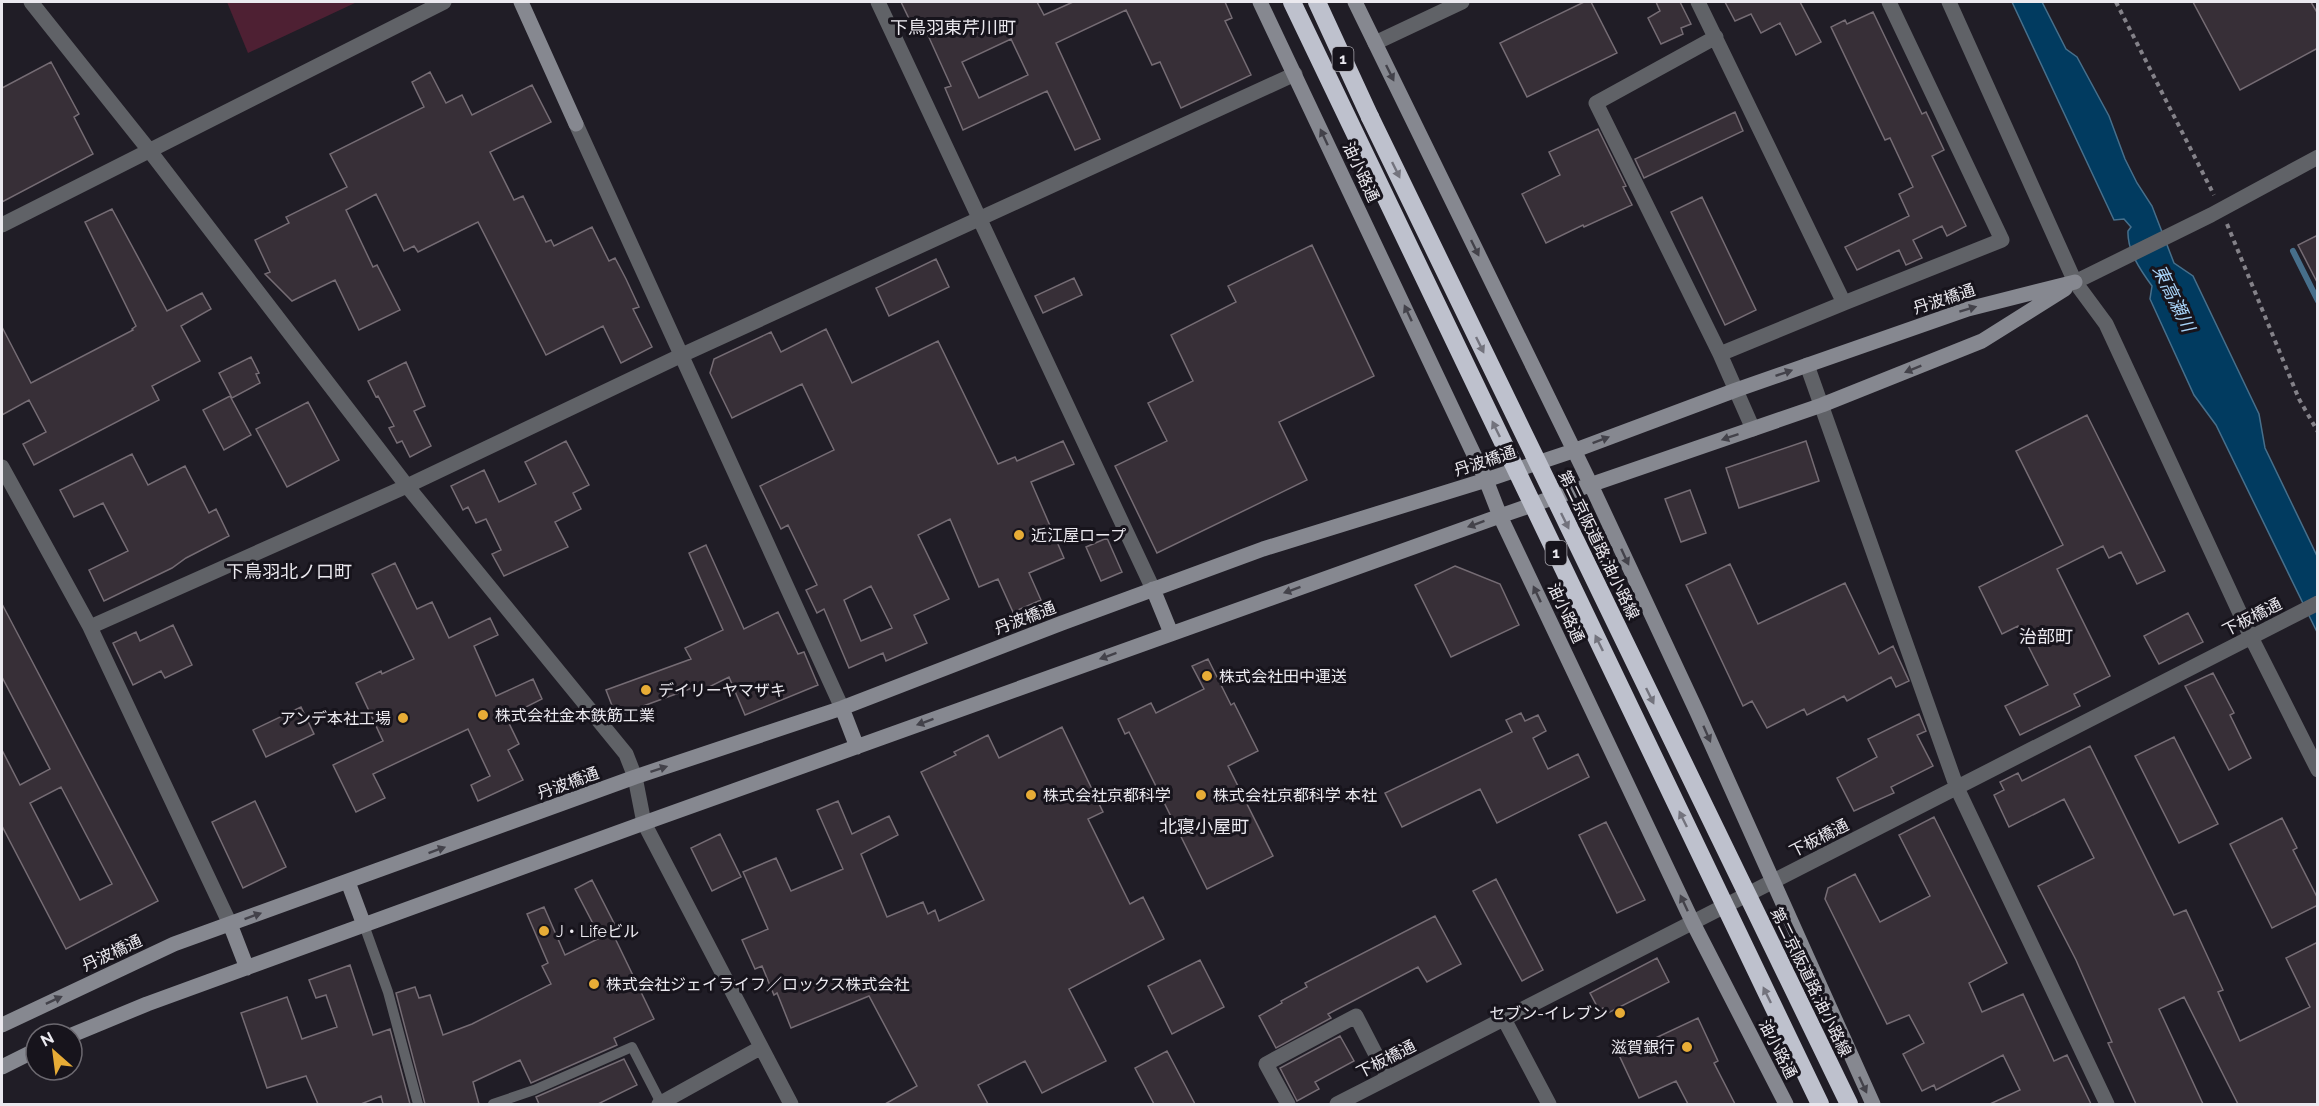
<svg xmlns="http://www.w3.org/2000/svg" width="2319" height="1106" viewBox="0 0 2319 1106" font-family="Raleway,'Noto Sans JP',sans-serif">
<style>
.green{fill:#4e2033}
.water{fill:#013b60;stroke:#476f8b;stroke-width:1.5}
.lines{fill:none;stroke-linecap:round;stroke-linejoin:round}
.stream{stroke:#476f8b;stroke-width:6}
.building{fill:#372f37;stroke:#756c74;stroke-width:1.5;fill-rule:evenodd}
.path{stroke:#848289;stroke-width:4;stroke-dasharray:4.5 4.5;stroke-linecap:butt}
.lane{stroke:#606267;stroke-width:10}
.street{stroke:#606267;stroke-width:15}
.secondary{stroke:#868890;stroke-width:15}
.highway{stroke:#bec1cd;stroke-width:18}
.highway-bridge{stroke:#bec1cd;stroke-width:18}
.oneway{fill:#43424a}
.oneway2{fill:#73737d}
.poi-dot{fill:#e7ac36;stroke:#17141c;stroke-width:2}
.labels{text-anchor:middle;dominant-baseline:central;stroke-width:6;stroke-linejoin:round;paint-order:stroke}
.shield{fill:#17141c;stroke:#aba9b0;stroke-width:1.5}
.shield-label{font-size:15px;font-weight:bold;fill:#ebe9ef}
.street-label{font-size:16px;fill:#ebe9ef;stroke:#17141c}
.poi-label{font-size:16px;fill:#ebe9ef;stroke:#17141c;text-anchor:start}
.neighbourhood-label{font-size:18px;fill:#ebe9ef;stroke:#17141c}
.water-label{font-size:18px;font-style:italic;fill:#a8d3f8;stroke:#17141c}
</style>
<rect width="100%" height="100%" fill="#201d26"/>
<path class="green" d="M227 2H357L248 53Z"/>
<path class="water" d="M2012 2H2042L2066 49 2077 57 2109 116 2125 159 2137 183 2152 206 2174 263 2193 276 2259 414 2265 448 2317 556V632L2216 425 2194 395 2150 299 2152 286C2141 271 2127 251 2128 231L2131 227 2124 219 2114 220Z"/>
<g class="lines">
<path class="stream" d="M2293 251 2318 301"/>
</g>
<path class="building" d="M901 2H1037L1044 15 1073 2H1225L1232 18 1225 21 1251 75 1181 108 1160 62 1152 65 1126 10 1056 43 1100 139 1075 150 1047 91 963 130 945 88 951 86 922 22 913 27ZM1011 39 1028 75 979 98 962 62Z
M1584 2H1591L1617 53 1527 97 1500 43Z
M1656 2H1680L1691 24 1681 28 1683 34 1661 44 1648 18 1660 11Z
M1725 2H1800L1821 42 1796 55 1780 23 1761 33 1751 14 1735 21Z
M2193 2H2311L2318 14V48L2240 90Z
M1873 12 1922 114 1926 112 1944 150 1932 156 1966 226 1947 236 1942 226 1913 240 1922 258 1906 265 1899 250 1857 270 1845 247 1909 216 1899 194 1913 187 1890 138 1885 140 1831 27 1845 20 1847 24Z
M51 62 79 114 74 117 93 154 2 202V88Z
M430 72 446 103 462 95 472 115 532 85 551 122 490 152 514 200 523 196 546 242 551 240 554 246 592 227 609 261 615 258 626 279 639 307 633 309 652 347 621 363 603 326 546 355 478 222 418 252 414 246 404 251 376 194 346 210 373 267 377 265 400 310 359 330 335 280 292 301 265 274 270 272 255 240 289 223 286 217 347 187 330 154 424 107 412 82Z
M1735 112 1743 131 1644 178 1635 159Z
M1598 129 1626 186 1623 187 1632 205 1584 227 1583 225 1546 243 1522 194 1560 175 1549 152Z
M1702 197 1756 310 1725 325 1671 212Z
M112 209 167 311 202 293 211 309 181 326 200 361 152 386 159 400 34 465 23 444 46 432 29 400 2 415V327L31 383 133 330 132 329 136 326 85 222Z
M2318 235V284L2298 245Z
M1312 245 1374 376 1279 422 1307 480 1157 553 1115 466 1167 441 1148 403 1193 381 1171 335 1236 302 1228 286Z
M936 259 949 287 889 316 876 288Z
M1074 278 1082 295 1043 313 1035 296Z
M826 329 852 383 938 341 998 464 1015 457 1017 461 1063 441 1074 464 1031 482 1064 558 1029 573 1041 600 1013 612 998 579 979 587 950 519 918 535 949 599 914 615 927 643 886 661 883 653 849 668 824 609 817 613 806 590 817 585 788 525 781 529 760 486 834 450 802 384 732 418 710 373 714 359 771 332 781 352ZM871 586 892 628 861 641 844 600Z
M251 357 259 373 256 374 260 383 232 398 219 373Z
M406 362 425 406 414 411 431 446 410 457 402 441 397 443 389 428 394 426 378 396 376 397 368 381Z
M230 396 251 435 224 450 203 410Z
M308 402 339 460 287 487 256 429Z
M2087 415 2165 571 2137 584 2121 552 2109 558 2103 546 2057 569 2110 676 2074 694 2080 706 2020 735 2005 706 2048 685 2018 626 2002 634 1979 587 2063 545 2016 451Z
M566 441 589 485 573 493 581 509 555 522 568 547 504 576 492 554 501 550 486 519 476 523 468 507 463 510 451 486 484 470 499 502 536 484 525 462Z
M1806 441 1819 481 1739 508 1726 468Z
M132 454 148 485 185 466 209 513 216 509 229 536 186 558 172 568 104 601 89 570 128 551 103 503 74 517 60 490Z
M1690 490 1706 533 1681 542 1665 499Z
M1107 538 1122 572 1101 581 1086 547Z
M706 545 744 629 778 612 798 654 804 652 818 685 745 715 729 677 697 693 695 687 616 716 606 690 691 659 685 648 723 630 689 553Z
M395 563 417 609 432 602 449 638 490 618 498 635 474 646 496 696 533 679 542 699 506 717 519 744 508 750 523 780 478 801 471 785 490 776 468 729 373 774 385 798 356 812 333 765 383 741 356 683 381 671 382 674 414 659 372 574Z
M1730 564 1758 624 1845 583 1879 654 1893 646 1909 681 1896 687 1891 677 1847 701 1844 696 1807 715 1804 709 1767 728 1752 701 1743 706 1686 585Z
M1455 566 1500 584 1519 625 1451 657 1415 585Z
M2 604 158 901 66 949 2 826V750L20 785 50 769 2 677ZM61 787 112 884 80 900 30 803Z
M2188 613 2203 642 2159 664 2144 636Z
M173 625 192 665 165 678 161 671 133 685 113 643 136 632 140 641Z
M1208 659 1231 705 1234 703 1258 751 1228 766 1273 856 1207 889 1129 732 1125 734 1118 719 1151 703 1156 713 1204 689 1192 666Z
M2213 673 2234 713 2230 715 2251 758 2229 770 2185 686Z
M301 707 314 734 266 757 253 730Z
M1521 713 1525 721 1538 715 1546 731 1533 738 1548 769 1578 754 1589 777 1497 823 1480 789 1402 827 1385 793 1512 732 1506 720Z
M1919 714 1926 731 1917 735 1933 766 1891 787 1894 793 1854 811 1837 778 1877 757 1868 739Z
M1062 727 1103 812 1088 819 1130 904 1143 897 1164 939 1069 989 1106 1061 1042 1093 1025 1061 978 1085 988 1104H885L917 1086 869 996 791 1028 777 993 774 995 762 966 755 969 742 940 768 929 743 872 776 858 791 891 843 869 817 810 838 801 852 834 889 816 898 835 861 854 887 917 923 902 928 914 935 910 939 921 984 900 921 772 956 755 954 752 988 735 999 758Z
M2174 737 2218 824 2179 843 2135 756Z
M2090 746 2174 915 2186 910 2223 990 2218 992 2240 1041 2310 1007 2286 958 2318 942V1104H2238L2184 997 2159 1009 2203 1104H2136L2108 1043 2112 1042 2076 960 2038 886 2094 858 2064 799 2009 827 1994 795 2004 790 2000 782 2018 773 2022 781Z
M255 801 286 867 243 888 212 822Z
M1934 817 2007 963 1969 983 1982 1012 2023 994 2054 1061 2067 1055 2091 1104H1990L2020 1090 2003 1055 1936 1090 1934 1085 1922 1091 1903 1054 1924 1043 1909 1015 1887 1024 1825 899 1828 888 1855 874 1880 922 1930 896 1899 835Z
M2282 818 2297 848 2293 850 2318 899V905L2272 928 2230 844Z
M1606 822 1645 900 1617 913 1579 835Z
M720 834 741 877 712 891 691 848Z
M1496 879 1543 970 1522 981 1473 891Z
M592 880 617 929 600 937 575 889Z
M544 907 565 955 612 932 654 1019 614 1038 617 1045 531 1083 520 1060 473 1082 479 1104H425L396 993 415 987 419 998 430 995 443 1035 472 1024 551 984 542 966 548 963 527 914Z
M1435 916 1461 964 1427 982 1418 967 1328 1014 1331 1018 1276 1048 1259 1016 1282 1003 1281 1001 1307 987 1305 983Z
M1657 958 1669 982 1606 1014 1603 1008 1599 1010 1590 993Z
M1200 960 1224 1007 1172 1034 1148 986Z
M350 965 373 1035 390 1029 410 1104H383L381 1096 361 1104H318L306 1076 267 1088 241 1013 287 997 302 1039 337 1027 326 995 316 998 309 980Z
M1698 1018 1718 1061 1714 1063 1735 1104H1688L1676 1081 1639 1098 1619 1055Z
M1340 1036 1354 1061 1315 1082 1319 1089 1297 1101 1280 1068Z
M1167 1051 1195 1104H1154L1135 1068Z
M624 1059 637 1085 598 1104H539L536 1097Z"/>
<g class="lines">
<path class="path" d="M2116 2 2214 195
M2227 224 2299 399 2318 432"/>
<path class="lane" d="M364 925 388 992 418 1104
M493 1104 534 1090 632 1047 661 1103"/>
<path class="street" d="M31 2 149 150 407 486 626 754 635 777 644 823 791 1104
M878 2 1153 589
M1698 2 1844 303 1720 354
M1949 2 2075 282 2106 324 2251 637 2318 770
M1716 37 1596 103 1720 354 1753 429
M1375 43 1462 2
M576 124 842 708
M2 225 444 2
M2075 282 2211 215 2318 157
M1844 303 2002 240 1889 2
M1807 365 1957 788 2107 1104
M2 467 90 627 230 924
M90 627 407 486 682 355 1295 74
M1504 1019 1549 1104
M659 1104 760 1048
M1288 1104 1266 1064 1356 1016 1388 1078
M1337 1104 2318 603"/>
<path class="secondary" d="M521 2 576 124
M1260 2 1486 480 1500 516 1693 923 1786 1104
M1355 2 1591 485 1697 712 1873 1104
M1153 589 1171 633
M842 708 857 747
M348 882 364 925
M230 924 247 968
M2 1025 174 944 635 777 842 708 1062 623 1263 549 1486 480 1573 451 1736 390 1968 309 2075 282
M72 1035 147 1004 644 823 1500 516 1822 405 1982 341 2065 289
M2 1067 36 1050"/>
<path class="highway" d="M1317 2 1370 117"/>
<path class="highway-bridge" d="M1292 2 1820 1104
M1370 117 1849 1104"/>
</g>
<defs><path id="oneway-solid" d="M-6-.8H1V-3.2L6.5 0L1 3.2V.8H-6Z" transform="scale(1.5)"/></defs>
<g class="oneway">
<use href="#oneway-solid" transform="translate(1390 73) rotate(64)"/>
<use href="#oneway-solid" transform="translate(1324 137) rotate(-115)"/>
<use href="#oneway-solid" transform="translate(1475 248) rotate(64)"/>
<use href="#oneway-solid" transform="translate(1968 309) rotate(-17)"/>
<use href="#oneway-solid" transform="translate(1408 313) rotate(-115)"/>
<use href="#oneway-solid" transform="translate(1913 369) rotate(158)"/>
<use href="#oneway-solid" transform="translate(1784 373) rotate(-19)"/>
<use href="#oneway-solid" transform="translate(1730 437) rotate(161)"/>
<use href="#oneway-solid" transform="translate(1601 440) rotate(-21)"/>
<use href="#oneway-solid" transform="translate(1476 524) rotate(160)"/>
<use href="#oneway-solid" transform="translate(1625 557) rotate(65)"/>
<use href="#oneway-solid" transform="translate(1292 590) rotate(160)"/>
<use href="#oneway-solid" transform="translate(1537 594) rotate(-115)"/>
<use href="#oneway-solid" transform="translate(1108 656) rotate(160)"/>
<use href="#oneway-solid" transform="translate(925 722) rotate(160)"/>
<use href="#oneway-solid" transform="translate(1707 734) rotate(66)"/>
<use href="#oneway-solid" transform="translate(659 769) rotate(-18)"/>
<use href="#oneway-solid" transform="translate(437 850) rotate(-20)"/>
<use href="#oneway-solid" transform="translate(1684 903) rotate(-115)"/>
<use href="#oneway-solid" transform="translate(253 916) rotate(-20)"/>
<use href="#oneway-solid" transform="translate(54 1000) rotate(-25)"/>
<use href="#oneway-solid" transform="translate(1863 1085) rotate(65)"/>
</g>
<g class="oneway2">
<use href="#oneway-solid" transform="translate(1396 170) rotate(64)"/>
<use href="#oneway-solid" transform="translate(1480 345) rotate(64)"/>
<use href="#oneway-solid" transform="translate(1496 429) rotate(-116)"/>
<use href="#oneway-solid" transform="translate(1565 521) rotate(64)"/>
<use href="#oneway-solid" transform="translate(1599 643) rotate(-116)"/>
<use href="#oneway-solid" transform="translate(1650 696) rotate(64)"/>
<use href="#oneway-solid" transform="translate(1683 819) rotate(-116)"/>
<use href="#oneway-solid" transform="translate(1767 995) rotate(-116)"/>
</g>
<g class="poi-dot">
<circle cx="1019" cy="535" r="6"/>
<circle cx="1207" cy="676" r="6"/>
<circle cx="646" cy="690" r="6"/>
<circle cx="483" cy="715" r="6"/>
<circle cx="403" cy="718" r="6"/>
<circle cx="1031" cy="795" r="6"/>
<circle cx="1201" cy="795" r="6"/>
<circle cx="544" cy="931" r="6"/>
<circle cx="594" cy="984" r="6"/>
<circle cx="1620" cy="1013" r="6"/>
<circle cx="1687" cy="1047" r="6"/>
</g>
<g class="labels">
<g class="shield">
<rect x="1332.5" y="47" width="21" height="24" rx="4.5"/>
<rect x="1545.5" y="541" width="21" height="24" rx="4.5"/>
</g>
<g class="shield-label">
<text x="1343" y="59">1</text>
<text x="1556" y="553">1</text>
</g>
<g class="street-label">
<text transform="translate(1361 172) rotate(65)">油小路通</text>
<text transform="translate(1944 299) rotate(-18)">丹波橋通</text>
<text transform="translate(1485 461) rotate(-18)">丹波橋通</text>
<text transform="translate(1599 545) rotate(64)">第二京阪道路;油小路線</text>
<text transform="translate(1566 613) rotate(65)">油小路通</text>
<text transform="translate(2252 617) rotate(-27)">下板橋通</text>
<text transform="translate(1025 618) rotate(-21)">丹波橋通</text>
<text transform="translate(568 783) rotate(-20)">丹波橋通</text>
<text transform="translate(1819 838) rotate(-27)">下板橋通</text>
<text transform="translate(112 953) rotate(-25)">丹波橋通</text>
<text transform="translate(1811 982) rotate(64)">第二京阪道路;油小路線</text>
<text transform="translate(1778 1049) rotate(63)">油小路通</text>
<text transform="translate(1386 1059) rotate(-27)">下板橋通</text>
</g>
<g class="poi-label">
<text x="1031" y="535">近江屋ロープ</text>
<text x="1219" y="676">株式会社田中運送</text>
<text x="658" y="690">デイリーヤマザキ</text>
<text x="495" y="715">株式会社金本鉄筋工業</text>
<text x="391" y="718" text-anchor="end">アンデ本社工場</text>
<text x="1043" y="795">株式会社京都科学</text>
<text x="1213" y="795">株式会社京都科学 本社</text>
<text x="556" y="931">J・Lifeビル</text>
<text x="606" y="984">株式会社ジェイライフ／ロックス株式会社</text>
<text x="1608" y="1013" text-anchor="end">セブン-イレブン</text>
<text x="1675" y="1047" text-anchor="end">滋賀銀行</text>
</g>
<g class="neighbourhood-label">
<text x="953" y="27">下鳥羽東芹川町</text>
<text x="289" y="571">下鳥羽北ノ口町</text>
<text x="2046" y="636">治部町</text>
<text x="1204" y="826">北寝小屋町</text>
</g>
<g class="water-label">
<text transform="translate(2174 298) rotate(64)">東高瀬川</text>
</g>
</g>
<rect width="2319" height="1106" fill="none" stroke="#ebe9ef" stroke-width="6"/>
<g transform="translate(54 1052) rotate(332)"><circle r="28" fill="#17141c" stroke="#6c6970" stroke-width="1.5"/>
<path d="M0-4.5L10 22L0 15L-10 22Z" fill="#e7ac36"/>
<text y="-9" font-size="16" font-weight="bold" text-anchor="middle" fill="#ebe9ef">N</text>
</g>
</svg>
